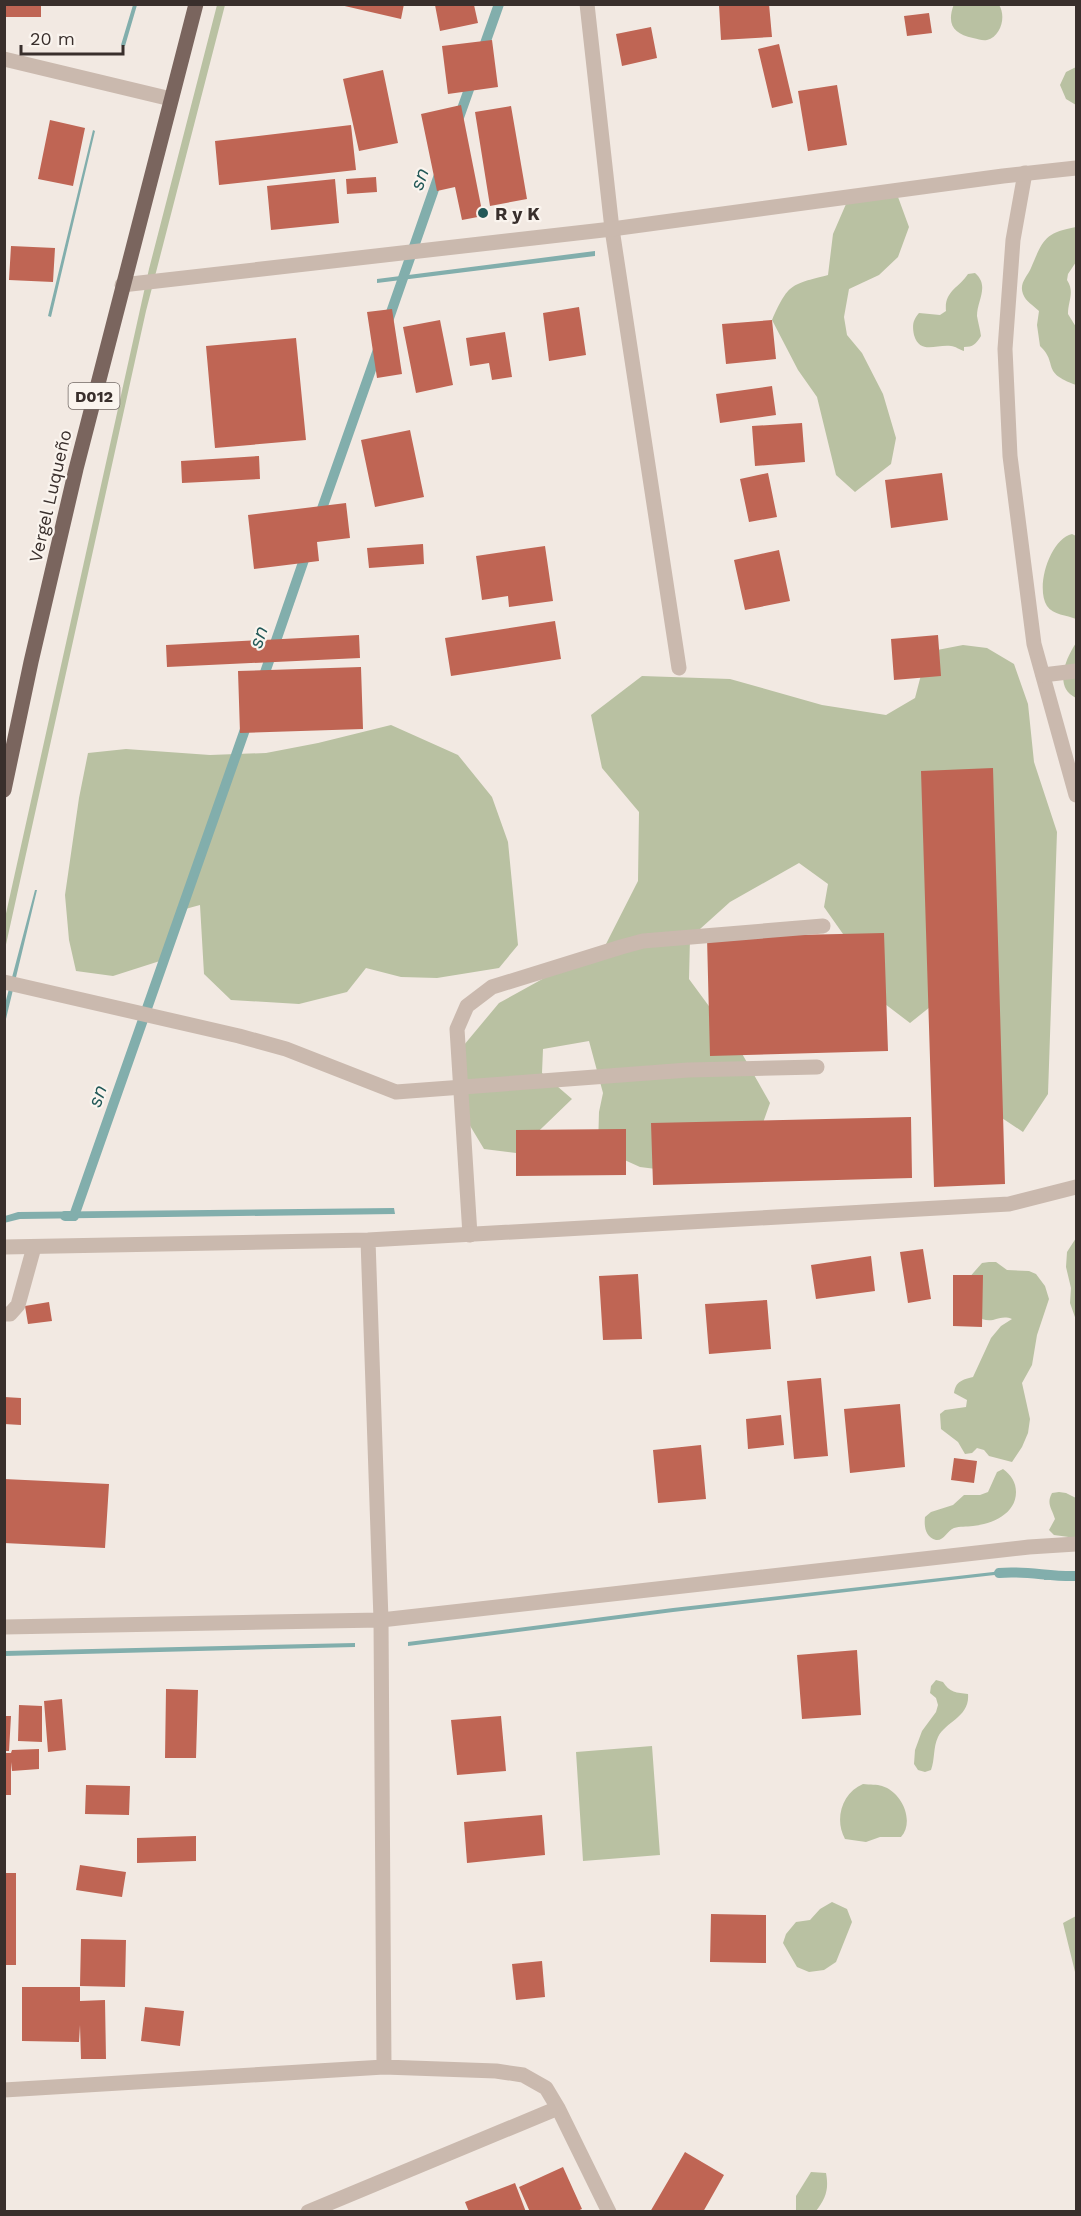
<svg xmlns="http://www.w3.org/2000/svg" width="1081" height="2216" viewBox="0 0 1081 2216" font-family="'Work Sans',sans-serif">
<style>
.green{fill:#b9c1a2}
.water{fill:#82aeac}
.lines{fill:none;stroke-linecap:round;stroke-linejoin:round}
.stream{stroke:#82aeac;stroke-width:10}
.building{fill:#bf6554}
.lane{stroke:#cab9ae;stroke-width:15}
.street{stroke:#cab9ae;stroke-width:15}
.primary{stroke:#7a655e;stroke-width:15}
.poi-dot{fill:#235958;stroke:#faf4ee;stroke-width:2}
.labels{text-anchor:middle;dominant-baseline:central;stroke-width:4.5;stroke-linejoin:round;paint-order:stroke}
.shield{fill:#faf4ee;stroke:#736a66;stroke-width:1.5}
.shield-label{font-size:16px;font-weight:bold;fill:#392f2c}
.poi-label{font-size:18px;font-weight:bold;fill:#392f2c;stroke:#faf4ee;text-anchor:start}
.street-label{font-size:18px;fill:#392f2c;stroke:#faf4ee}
.water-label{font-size:20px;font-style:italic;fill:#235958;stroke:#faf4ee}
</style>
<rect width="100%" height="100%" fill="#f2e9e2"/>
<path class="green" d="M954 4 999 5C1006 15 1002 36 987 40 982 41 979 39 973 38 954 34 946 25 954 4Z
M217 5H225L146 311 5 949V918L149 269Z
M1076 67V105L1066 99 1060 85 1066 72Z
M898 197 909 227 898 257 879 275 849 289 844 317 847 335 862 353 883 394 896 438 891 464 855 492 836 475 817 397 798 370 772 320C789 283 790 285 828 275L833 234 846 204Z
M1076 227V262L1068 274 1067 280C1075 292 1068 301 1068 314L1076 327V385C1040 372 1059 364 1040 346L1037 325 1039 311C1033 305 1026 302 1023 294 1019 283 1027 277 1031 268 1043 240 1044 233 1076 227Z
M975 273C990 286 977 300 977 316 978 322 980 329 981 336 976 344 973 347 964 347V351C960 350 955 346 951 346 936 344 920 355 914 335 912 325 913 320 919 313L940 315 946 311C944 291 959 288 968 274Z
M1072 534 1076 536V619C1067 615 1053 615 1047 606 1035 587 1050 539 1072 534Z
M1076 643V698C1053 687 1066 658 1076 643Z
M963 645 987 648 1014 664 1028 704 1034 762 1057 832 1048 1094 1023 1132 990 1110 940 999 910 1023 864 988 855 951 824 907 828 884 799 863 730 902 690 938 689 979 736 1043 770 1103 755 1145 672 1171 640 1167 598 1148 599 1112 603 1093 589 1041 543 1049 542 1073 572 1099 516 1153 484 1149 469 1124 459 1051 499 1003 606 944 638 881 639 812 602 768 591 715 642 676 730 679 822 705 886 715 915 698 927 652Z
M391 725 458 755 492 797 508 842 518 945 499 968 437 978 401 977 366 968 347 992 299 1004 231 1000 204 974 200 905 178 911 163 960 113 976 76 971 69 940 65 895 79 798 88 753 126 749 210 755 266 753 318 743Z
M1076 1238V1320L1070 1303 1071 1288 1066 1267 1067 1252Z
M989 1262H996L1007 1270 1029 1271 1036 1274 1045 1286 1049 1299 1037 1335 1032 1365 1022 1383 1030 1419 1028 1433 1022 1447 1012 1462 989 1456 984 1450 977 1448 972 1453 965 1454 958 1442 941 1429 940 1414 945 1410 966 1407 967 1400 954 1393C956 1381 962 1380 973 1377L991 1338 1001 1326 1012 1319C1005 1316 1000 1318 993 1320 971 1324 971 1295 967 1280L982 1263Z
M1003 1469C1011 1475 1016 1482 1016 1492 1016 1514 992 1524 973 1526 966 1527 960 1526 954 1528 947 1531 944 1541 936 1540 925 1537 924 1526 925 1517L931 1512 953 1505 964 1495H980L988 1492 997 1472Z
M1059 1492 1066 1493 1076 1498V1538L1054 1535 1049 1530 1055 1519C1052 1508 1046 1504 1052 1493Z
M936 1680 943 1682C949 1692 957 1693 968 1694 970 1717 946 1721 938 1737 933 1747 935 1760 931 1770L925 1772 918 1770 914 1764 915 1750 922 1731 936 1712 938 1705 936 1698 930 1693 931 1686Z
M652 1746 660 1855 583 1861 576 1752Z
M863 1784C870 1785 877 1784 882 1786 902 1792 915 1821 901 1837H880L866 1842 845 1839C834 1819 842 1793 863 1784Z
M832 1902 847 1909 852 1922 836 1962 824 1970 809 1972 797 1967 783 1943 786 1934 796 1922 810 1920 820 1909Z
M1076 1916V1976L1063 1923Z
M811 2172 826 2173C829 2189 826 2198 816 2211H796V2196Z"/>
<path class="water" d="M133 5H137L125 46 121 45Z
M93 130 95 131 51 317 48 316Z
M595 251V256L377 283V279Z
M35 890H37L5 1023V1004Z
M394 1208 395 1214 20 1219 4 1223 5 1216 18 1212Z
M1011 1570 1012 1573 673 1612 408 1646V1642L673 1608Z
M1076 1573V1578L1044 1580 1045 1575Z
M355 1643V1647L4 1656 5 1651Z"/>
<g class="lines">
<path class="stream" d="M482 52 499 4
M457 123 473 78
M388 321 440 172
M318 520 379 347
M261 684 307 551
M65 1216H74L248 721
M999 1573C1024 1570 1050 1577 1076 1576"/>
</g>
<path class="building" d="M4 4H41V17H4Z
M336 4H404L401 19Z
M769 4 772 37 721 40 719 5Z
M435 5H474L478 23 440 31Z
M929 13 932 33 907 36 904 16Z
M651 27 657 58 622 66 616 34Z
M492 40 498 87 448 94 442 46Z
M779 44 793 103 772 108 758 49Z
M383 70 398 143 359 151 343 79Z
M837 85 847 145 808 151 798 91Z
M461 105 483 216 462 220 455 187 437 191 421 114Z
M511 106 527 199 490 206 475 112Z
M50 120 85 128 73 186 38 179Z
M351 125 356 170 219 185 215 141Z
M376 177 377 192 347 194 346 179Z
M335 179 339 223 271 230 267 186Z
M11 246 55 248 53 282 9 280Z
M579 307 586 355 549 361 543 313Z
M392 309 402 374 377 378 367 312Z
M440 320 453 385 416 393 403 327Z
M772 320 776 359 726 364 722 324Z
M505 332 512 377 492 380 489 363 470 366 466 338Z
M296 338 306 440 215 448 206 346Z
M772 386 776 415 720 423 716 394Z
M802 423 805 462 755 466 752 426Z
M410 430 424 497 375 507 361 440Z
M259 456 260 479 182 483 181 461Z
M768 473 777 517 749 522 740 479Z
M942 473 948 520 891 528 885 480Z
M346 503 350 538 317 542 319 561 254 569 248 515Z
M423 544 424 564 369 568 367 548Z
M545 546 553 601 509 607 508 596 482 600 476 556Z
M779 550 790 601 745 610 734 560Z
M555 621 561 659 451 676 445 638Z
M359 635 360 658 167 667 166 645Z
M938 635 941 676 894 680 891 639Z
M361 667 363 729 240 733 238 671Z
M993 768 1005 1184 934 1187 921 771Z
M884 933 888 1051 710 1056 707 937Z
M911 1117 912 1178 653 1185 651 1123Z
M626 1129V1175L516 1176V1130Z
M923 1249 931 1299 908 1303 900 1252Z
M871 1256 875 1291 816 1299 811 1265Z
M638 1274 642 1339 603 1340 599 1276Z
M953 1275H983L982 1327 953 1326Z
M767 1300 771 1349 709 1354 705 1304Z
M49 1302 52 1321 28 1324 25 1306Z
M821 1378 828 1456 794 1459 787 1381Z
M4 1397 21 1398V1425L4 1424Z
M900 1404 905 1467 850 1473 844 1409Z
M781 1415 784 1445 748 1449 746 1419Z
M701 1445 706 1499 658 1503 653 1450Z
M954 1458 977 1461 974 1483 951 1480Z
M4 1479 109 1484 105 1548 4 1543Z
M857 1650 861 1715 802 1719 797 1655Z
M166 1689 198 1690 196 1758H165Z
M62 1699 66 1750 48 1752 44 1701Z
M19 1705 42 1706V1742L18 1741Z
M4 1716H11L9 1751H4Z
M501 1716 506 1771 457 1775 451 1720Z
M39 1749V1769L12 1771 11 1762V1795H4V1753H11L12 1750Z
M86 1785 130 1786 129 1815 85 1814Z
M542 1815 545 1855 467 1863 464 1822Z
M196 1836V1861L137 1863V1838Z
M80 1865 126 1872 122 1897 76 1890Z
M4 1873H16V1965H4Z
M711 1914 766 1915V1963L710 1962Z
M81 1939 126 1940 125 1987 80 1986Z
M542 1961 545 1997 516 2000 512 1964Z
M22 1987H80V2001L105 2000 106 2059H81L80 2025 79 2042 22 2041Z
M145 2007 184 2011 180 2046 141 2041Z
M685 2152 724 2175 703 2212H650Z
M563 2167 582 2209 575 2212H530L519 2187Z
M515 2183 526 2212H469L465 2202Z"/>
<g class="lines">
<path class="lane" d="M587 4 612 229 679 668
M1025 173 1013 240 1005 349 1010 456 1034 644 1076 795
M4 982 239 1036 286 1049 396 1092 688 1070 817 1067
M470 1235 457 1029 467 1006 492 987 621 947 643 941 823 926
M4 1314H10L18 1305 34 1247"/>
<path class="street" d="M4 59 171 99
M122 285 612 229 1003 176 1076 168
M1043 675 1076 671
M368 1240 381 1620 384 2067
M4 1247 368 1240 1009 1204 1076 1187
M4 1627 381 1620 1029 1547 1076 1544
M4 2090 384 2067 496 2071 523 2075 546 2088 558 2108 609 2212
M308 2212 558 2108"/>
<path class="primary" d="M4 790 31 662 76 469 196 4"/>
</g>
<circle class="poi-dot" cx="483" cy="213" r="6"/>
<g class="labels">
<rect class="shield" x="68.5" y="383" width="51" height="26" rx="4.5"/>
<g class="shield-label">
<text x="94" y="396">D012</text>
</g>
<g class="poi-label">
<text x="495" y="213">R y K</text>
</g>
<g class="street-label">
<text transform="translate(50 496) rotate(-77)">Vergel Luqueño</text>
</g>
<g class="water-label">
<text transform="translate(419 179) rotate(-71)">sn</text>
<text transform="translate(258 637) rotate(-71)">sn</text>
<text transform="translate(97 1096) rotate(-71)">sn</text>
</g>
</g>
<rect width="1081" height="2216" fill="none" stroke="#392f2c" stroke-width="12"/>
<path d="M21 45v9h102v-9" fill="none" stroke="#392f2c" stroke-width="3"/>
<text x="30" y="45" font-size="18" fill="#392f2c" stroke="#faf4ee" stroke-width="4.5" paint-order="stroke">20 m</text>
</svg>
